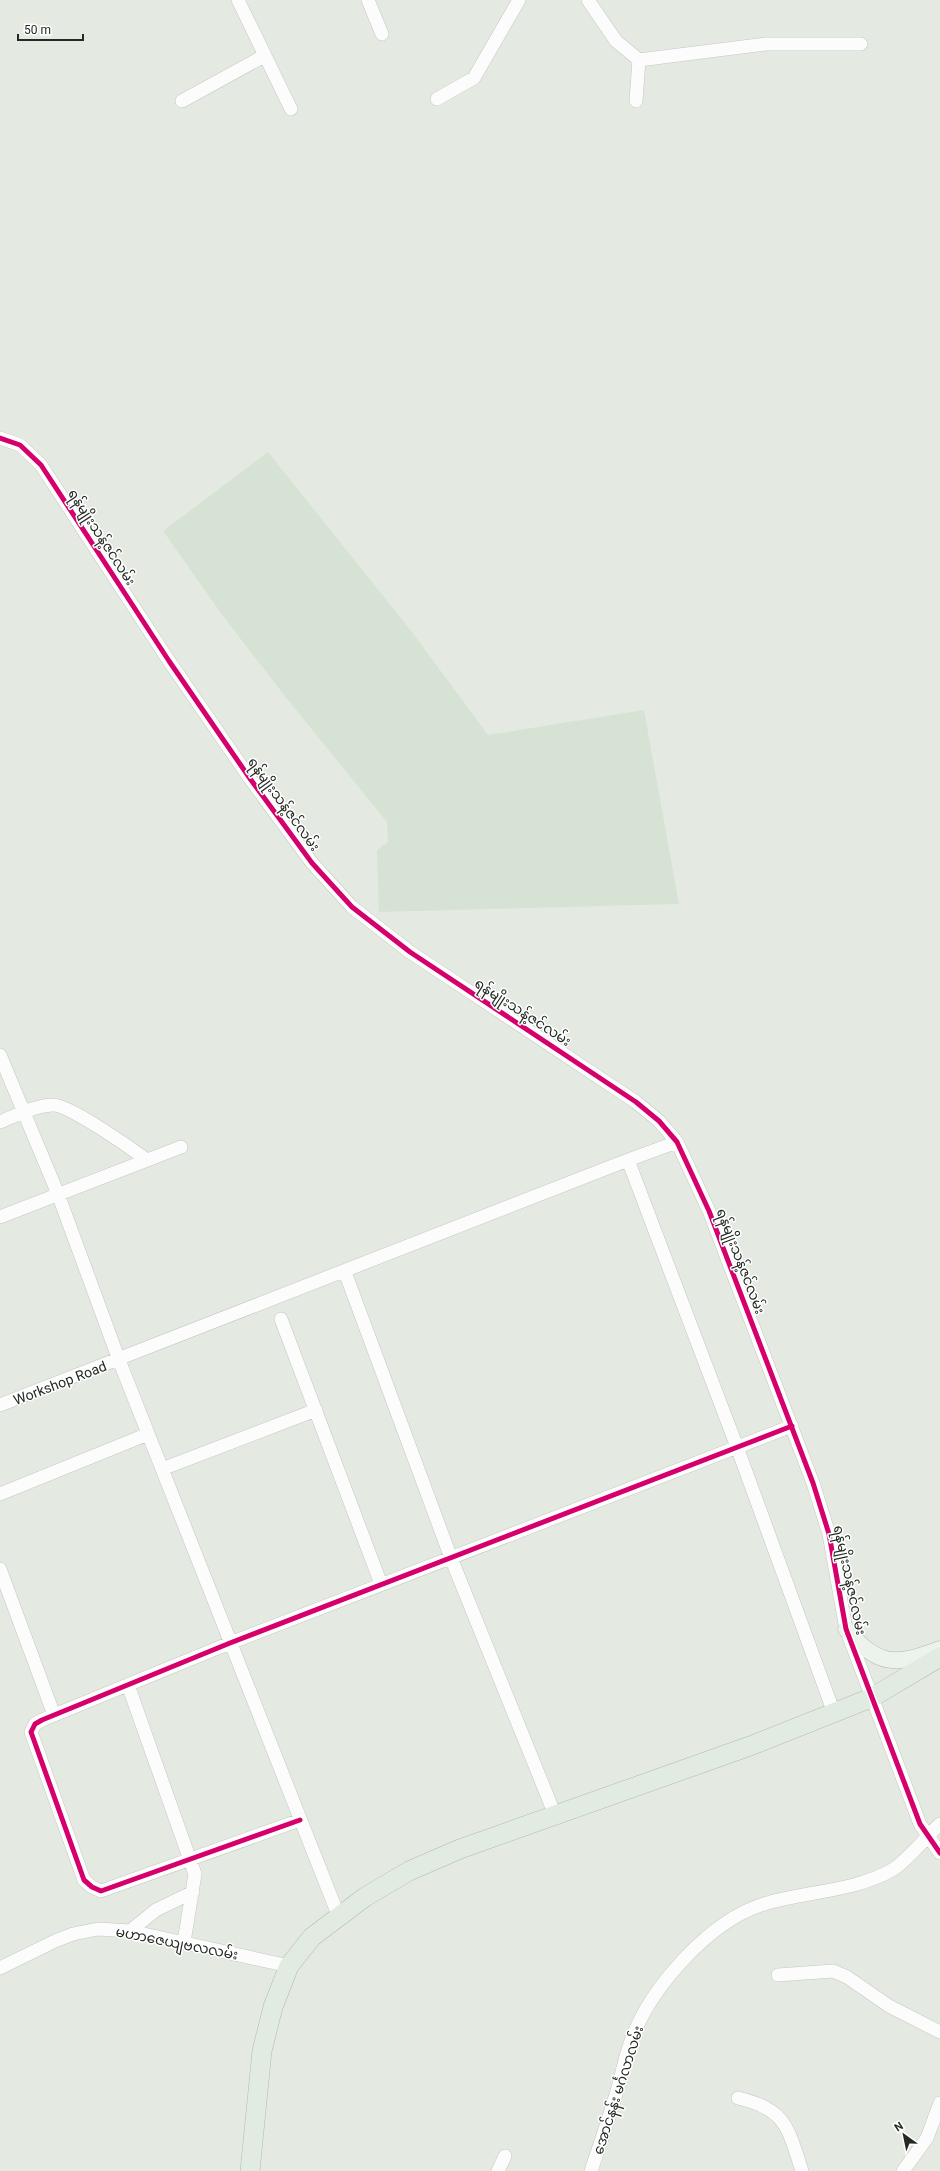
<svg xmlns="http://www.w3.org/2000/svg" width="940" height="2171" viewBox="0 0 940 2171" font-family="Roboto,'Noto Sans Myanmar',sans-serif">
<style>
.built{fill:#d6e2d3}
.lines{fill:none;stroke-linecap:round;stroke-linejoin:round}
.minor-casing{stroke:#c3c8c2;stroke-width:14}
.major-casing{stroke:#afbaae;stroke-width:17}
.highway-casing{stroke:#afbaae;stroke-width:20}
.minor{stroke:#fbfcfb;stroke-width:13}
.major{stroke:#ecf2ec;stroke-width:16}
.highway{stroke:#e2ebe1;stroke-width:19}
.cycleway-casing{stroke:#fff;stroke-width:8}
.cycleway{stroke:#d6006c;stroke-width:5}
.labels{text-anchor:middle;dominant-baseline:central;stroke-width:3;stroke-linejoin:round;paint-order:stroke}
.street-label{font-size:14px;fill:#242923;stroke:#fff}
</style>
<rect width="100%" height="100%" fill="#e4eae2"/>
<path class="built" d="M268 452 412 632 488 735 644 710 679 904 379 912 377 850 388 842 387 822 284 695 223 616 163 531Z"/>
<g class="lines">
<defs>
<path id="minor" d="M238 0 291 109
M368 0 382 34
M588 0 616 41 639 60 766 44H861
M437 99 474 78 519 0
M182 101 264 56
M636 101 639 60
M0 438 20 445 41 465 169 661 251 780 312 863 352 907 410 952 636 1102 659 1121 677 1142 709 1211 813 1483 829 1534 846 1629 920 1824 940 1853
M0 1055 58 1194 119 1360 339 1917
M0 1122C17 1115 34 1106 52 1105 67 1103 132 1149 147 1160
M677 1142 628 1160 737 1447 834 1713
M0 1217 181 1147
M345 1272 451 1558 555 1815
M281 1319 381 1584
M0 1405 628 1160
M162 1469 316 1410
M0 1494 148 1434
M0 1569 54 1715
M128 1685 195 1874 184 1942
M300 1820 101 1891 92 1887 84 1880 31 1732 35 1724 42 1720 230 1643 792 1426
M130 1931 156 1910 193 1892
M0 1968 55 1941 73 1934 98 1929 130 1931 289 1966
M778 1975 833 1971 847 1977 889 2006 940 2032
M738 2098C786 2109 788 2128 802 2171
M498 2171 505 2156
M591 2171C600 2144 609 2118 617 2091 622 2074 625 2057 631 2041 650 1988 709 1921 764 1904 806 1891 853 1892 892 1870 905 1863 928 1835 940 1824
M903 2171 927 2138 940 2103"/>
<path id="major" d="M846 1629C879 1667 895 1666 940 1649"/>
<path id="highway" d="M250 2171 262 2051 273 2007 289 1966 312 1937 365 1897 409 1871 460 1849 750 1746 871 1698 940 1657"/>
</defs>
<use href="#minor" class="minor-casing"/>
<use href="#major" class="major-casing"/>
<use href="#highway" class="highway-casing"/>
<use href="#minor" class="minor"/>
<use href="#major" class="major"/>
<use href="#highway" class="highway"/>
<defs>
<path id="cycleway" d="M0 438 20 445 41 465 169 661 251 780 312 863 352 907 410 952 636 1102 659 1121 677 1142 709 1211 813 1483 829 1534 846 1629 920 1824 940 1853
M300 1820 101 1891 92 1887 84 1880 31 1732 35 1724 42 1720 230 1643 792 1426"/>
</defs>
<use href="#cycleway" class="cycleway-casing"/>
<use href="#cycleway" class="cycleway"/>
</g>
<g class="labels">
<g class="street-label">
<text transform="translate(102 537) rotate(57)">ရန်မျိုးသန့်ဇင်လမ်း</text>
<text transform="translate(284 804) rotate(54)">ရန်မျိုးသန့်ဇင်လမ်း</text>
<text transform="translate(523 1012) rotate(33)">ရန်မျိုးသန့်ဇင်လမ်း</text>
<text transform="translate(741 1261) rotate(69)">ရန်မျိုးသန့်ဇင်လမ်း</text>
<text transform="translate(60 1383) rotate(-21)">Workshop Road</text>
<text transform="translate(850 1580) rotate(78)">ရန်မျိုးသန့်ဇင်လမ်း</text>
<text transform="translate(177 1943) rotate(11)">မဟာဇေယျဗလလမ်း</text>
<text transform="translate(618 2090) rotate(-72)">အောင်နန်း မင်္ဂလာလမ်း</text>
</g>
</g>
<g transform="translate(904 2135) rotate(327)" stroke="#ffffff" stroke-width="3" paint-order="stroke">
<path d="M0-3L7 15L0 10L-7 15Z" fill="#242923"/>
<text y="-6" font-size="11" font-weight="bold" text-anchor="middle" fill="#242923">N</text>
</g>
<path d="M18 34v6h65v-6" fill="none" stroke="#242923" stroke-width="2"/>
<text x="24" y="34" font-size="12" fill="#242923" stroke="#ffffff" stroke-width="3" paint-order="stroke">50 m</text>
</svg>
